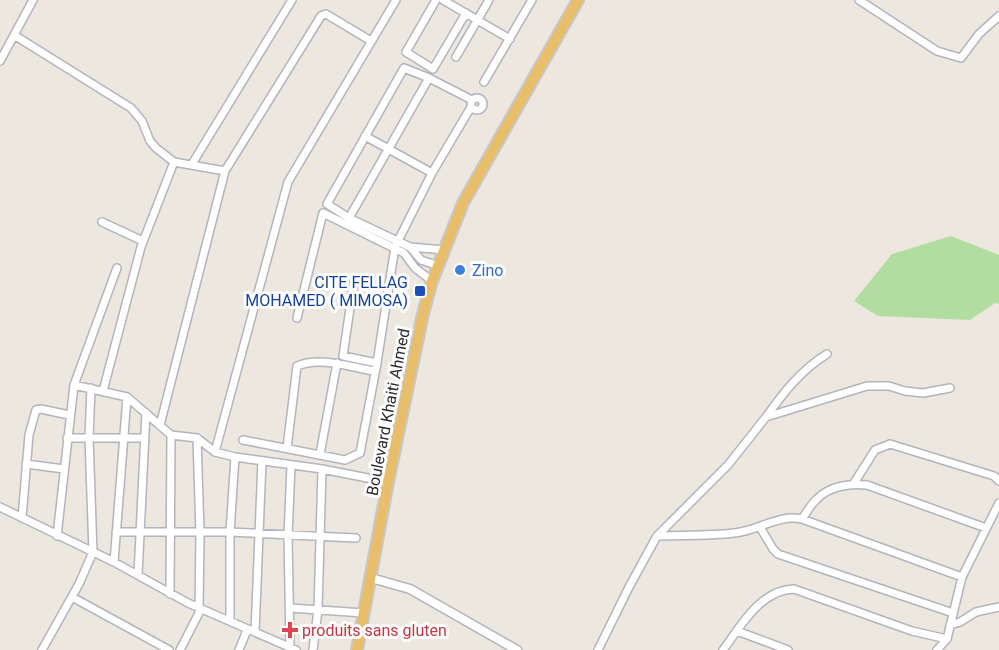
<svg xmlns="http://www.w3.org/2000/svg" width="999" height="650" viewBox="0 0 999 650" font-family="Roboto,sans-serif">
<style>
.green{fill:#b2dda1}
.lines{fill:none;stroke-linecap:round;stroke-linejoin:round}
.minor-casing{stroke:#b3b4be;stroke-width:10}
.tertiary-casing{stroke:#b3b4be;stroke-width:11}
.trunk-casing{stroke:#c8c8c8;stroke-width:14}
.minor{stroke:#fff;stroke-width:7}
.tertiary{stroke:#fff;stroke-width:8}
.trunk{stroke:#e9be6a;stroke-width:10}
.shop-dot{fill:#3f7fe0;stroke:#fff;stroke-width:2}
.transit-dot{fill:#1a4fb4;stroke:#fff;stroke-width:2}
.health-dot{fill:#e0444e;stroke:#fff;stroke-width:2}
.labels{text-anchor:middle;dominant-baseline:central;stroke-width:6;stroke-linejoin:round;paint-order:stroke}
.shop-label{font-size:16px;fill:#366cbe;stroke:#fff;text-anchor:start}
.transit-label{font-size:16px;fill:#164399;stroke:#fff;text-anchor:end}
.street-label{font-size:16px;fill:#2c2c2c;stroke:#fff}
.health-label{font-size:16px;fill:#be3a42;stroke:#fff;text-anchor:start}
</style>
<rect width="100%" height="100%" fill="#ece7df"/>
<path class="green" d="M951 236 999 255V304L995 303 970 320 878 316 854 301 892 254Z"/>
<g class="lines">
<defs>
<path id="minor" d="M436 0 406 52 433 69 466 13
M443 0 510 39
M859 0 937 51 961 58 979 34 999 16
M14 35 131 108 142 121 150 141 156 148 174 162 225 171
M456 57 489 0
M0 61 33 0
M484 82 532 0
M471 104a6 6 0 1 1 12 0a6 6 0 1 1-12 0Z
M365 136 432 173
M192 164 292 0
M349 218 429 78
M102 222 143 241
M410 247 421 260 439 266
M444 250 410 247 349 218 327 204 404 68 429 78 472 100
M117 268 74 385 127 397 171 435 197 438 215 452 235 457 322 469 388 482
M354 281 343 356 377 363
M297 318 323 213 404 253 415 268 432 281
M103 391 141 247 174 162
M766 417C784 392 801 370 827 354
M160 425 225 171 321 16 326 14 371 41
M67 438H144
M243 440 345 460 360 453 377 363 395 247 432 173 471 107
M287 448 297 366C320 356 350 367 374 371
M215 452 288 182 396 0
M320 454 337 363
M26 464 64 469
M854 483 875 450 890 444 994 476 999 481
M0 507 114 562 188 603 296 650
M22 518 29 435 36 410 41 409 69 415
M802 519C807 512 811 504 817 499 829 486 851 483 867 485L986 528
M760 527 773 549 778 554 953 613
M116 532H230L356 538
M57 536 74 385
M657 536C683 535 709 536 734 533 758 531 778 514 802 519L962 577
M114 562 127 397
M138 575 146 413
M170 594 171 435
M72 597 169 650
M290 608 364 613
M230 620V532L235 457
M950 625 960 622 976 612 999 607
M737 631 788 650
M255 632 262 461
M947 639 962 577 999 503
M290 647 288 535 291 466
M42 650 79 584 93 552 89 438 91 388
M180 650 199 613 200 532 197 438
M239 650 247 630
M313 650 318 610 322 469
M598 650 629 587 657 536 728 465 766 417 867 386H889L905 391 923 393 950 388
M723 650C741 626 760 590 794 589L912 631 947 639 937 650"/>
<path id="tertiary" d="M371 578 410 589 517 650"/>
<path id="trunk" d="M357 650 388 482 423 314 432 281 463 203 578 0"/>
</defs>
<use href="#minor" class="minor-casing"/>
<use href="#tertiary" class="tertiary-casing"/>
<use href="#trunk" class="trunk-casing"/>
<use href="#minor" class="minor"/>
<use href="#tertiary" class="tertiary"/>
<use href="#trunk" class="trunk"/>
</g>
<circle class="shop-dot" cx="460" cy="270" r="6"/>
<rect class="transit-dot" x="414" y="285" width="12" height="12" rx="3"/>
<path class="health-dot" d="M287 621h6v6h6v6h-6v6h-6v-6h-6v-6h6z"/>
<g class="labels">
<g class="shop-label">
<text x="472" y="270">Zino</text>
</g>
<g class="transit-label">
<text x="408" y="282">CITE FELLAG<tspan x="408" dy="18">MOHAMED ( MIMOSA)</tspan></text>
</g>
<g class="street-label">
<text transform="translate(388 412) rotate(-79)">Boulevard Khaiti Ahmed</text>
</g>
<g class="health-label">
<text x="302" y="630">produits sans gluten</text>
</g>
</g>
</svg>
